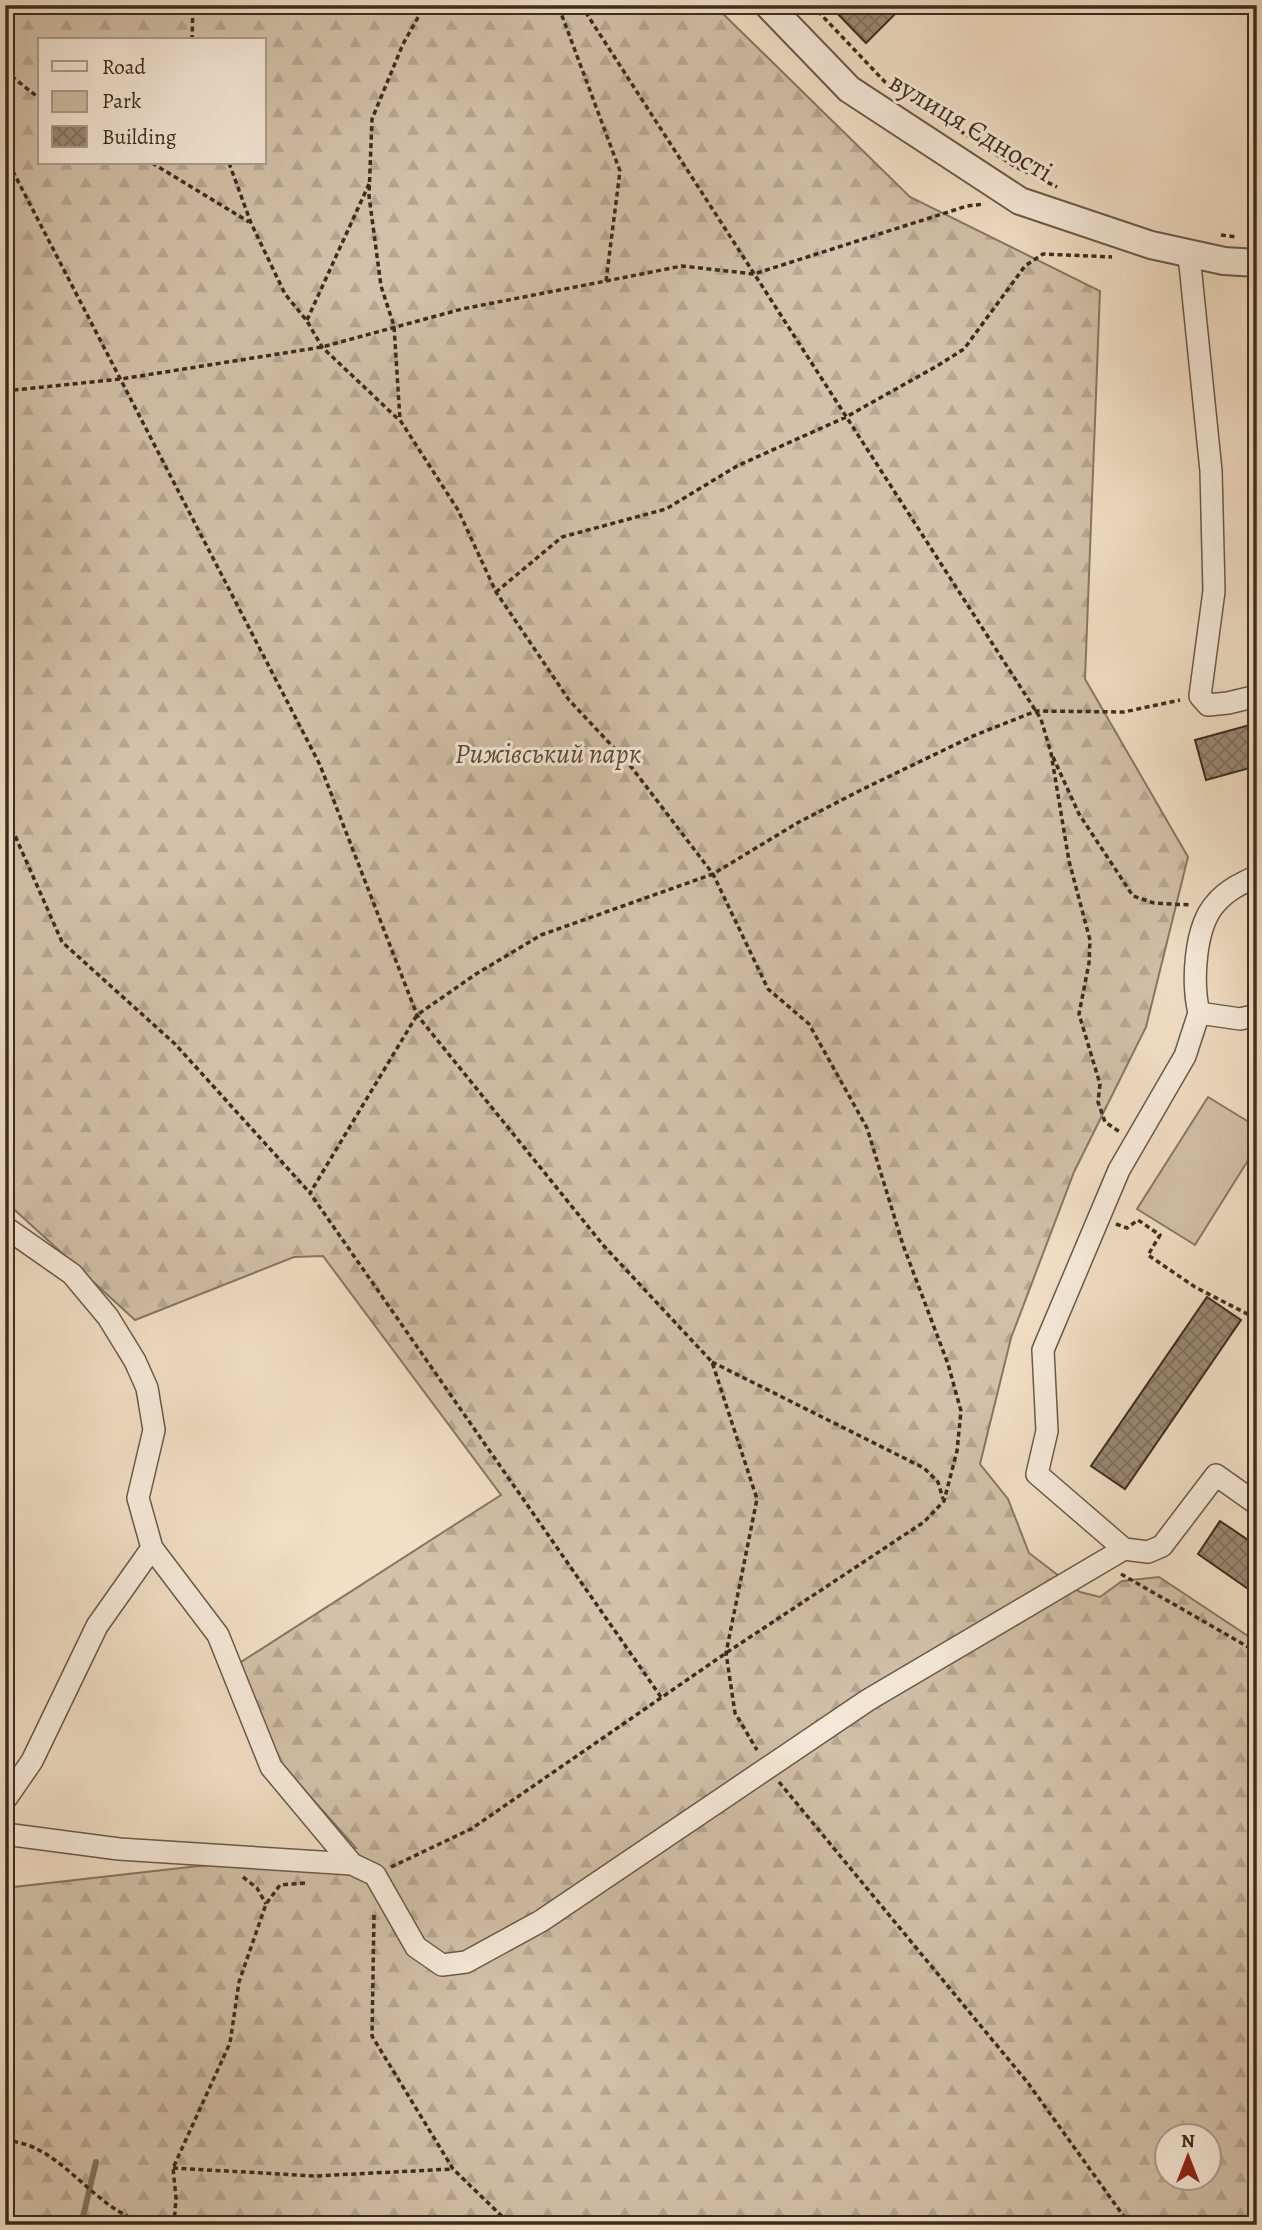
<svg xmlns="http://www.w3.org/2000/svg" width="1262" height="2230" viewBox="0 0 1262 2230" font-family="Alegreya,serif">
<style>
.forest{fill:url(#forest-firs);stroke:#867765;stroke-width:2;fill-rule:evenodd}
.green{fill:#d3c1aa;stroke:#867765;stroke-width:2}
.lines{fill:none;stroke-linecap:round;stroke-linejoin:round}
.stream{stroke:#837362;stroke-width:6}
.building{fill:url(#building-cross-hatch);stroke:#3a2d20;stroke-width:2}
.minor-casing{stroke:#685a4a;stroke-width:24}
.tertiary-casing{stroke:#685a4a;stroke-width:30}
.path{stroke:#3a2d20;stroke-width:3.5;stroke-dasharray:5 3.5;stroke-linecap:butt}
.minor{stroke:#f7eada;stroke-width:21}
.tertiary{stroke:#f7eada;stroke-width:26}
.labels{text-anchor:middle;dominant-baseline:central;stroke-width:6;stroke-linejoin:round;paint-order:stroke}
.street-label{font-size:28px;fill:#3a2d20;stroke:#f7eada}
.park-label{font-size:28px;font-style:italic;fill:#594b3c;stroke:#f7eada}
</style>
<defs>
<pattern id="forest-firs" width="22" height="20" patternUnits="userSpaceOnUse" patternTransform="scale(1.75)"><rect width="22" height="20" fill="#d3c1aa"/><path d="M5 1l3.5 6h-7zM16 11l3.5 6h-7z" fill="#b6a692"/></pattern>
<pattern id="building-cross-hatch" width="8" height="8" patternUnits="userSpaceOnUse" patternTransform="scale(1.75)"><rect width="8" height="8" fill="#9a8a76"/><path d="M0 0l8 8M0 8l8-8" fill="none" stroke="#7f7160"/></pattern>
</defs>
<rect width="100%" height="100%" fill="#f2dfc6"/>
<filter id="stains"><feTurbulence type="fractalNoise" baseFrequency=".00286" numOctaves="4"/><feColorMatrix values="0 0 0 0 .2 0 0 0 0 .09 0 0 0 0 .02 0 0 0 .5 -.17"/></filter>
<radialGradient id="worn" r=".72"><stop offset=".6" stop-color="#630" stop-opacity="0"/><stop offset="1" stop-color="#630" stop-opacity=".3"/></radialGradient>
<path class="forest" d="M5 5H714L910 197 1100 291 1085 679 1188 857 1146 1027 1074 1172 1011 1338 980 1464 1008 1499 1029 1553 1080 1592 1100 1597 1122 1581 1159 1577 1257 1642V2225H5V1888L356 1848 276 1758 238 1664 501 1495 323 1256 294 1257 135 1320 5 1201ZM40 40H264V163H40ZM1168 2136H1210V2178H1168Z"/>
<path class="green" d="M1208 1097 1257 1127V1146L1195 1245 1137 1209Z"/>
<g class="lines">
<path class="stream" d="M81 2225 96 2162"/>
</g>
<path class="building" d="M829 5H904L866 43Z
M1257 723V766L1206 780 1195 740Z
M1207 1297 1241 1320 1125 1489 1091 1466Z
M1220 1521 1257 1546V1595L1198 1554Z"/>
<g class="lines">
<defs>
<path id="minor" d="M1189 255 1211 471 1214 591 1200 696 1208 705 1228 703 1257 696
M1199 1013 1185 1056 1119 1170 1043 1350 1047 1431 1037 1474 1124 1549 1148 1552 1162 1546 1216 1475 1257 1504
M1199 1013C1192 983 1194 927 1216 903 1227 890 1242 883 1257 876
M1199 1013 1240 1019 1257 1015
M5 1227 72 1274 108 1317 135 1361 147 1388 154 1430 138 1498 152 1548 97 1626 32 1761 5 1800
M152 1548 218 1635 271 1767 352 1864
M5 1834 119 1849 352 1864 375 1875 416 1947 442 1965 466 1962 541 1921 868 1700 1124 1549"/>
<path id="tertiary" d="M768 5 849 89 1020 201 1151 245 1224 261 1257 263"/>
</defs>
<use href="#minor" class="minor-casing"/>
<use href="#tertiary" class="tertiary-casing"/>
<path class="path" d="M581 5 1041 719 1051 753 1069 861 1090 940 1089 963 1079 1014 1100 1084 1098 1102 1105 1122 1120 1132
M812 5 885 82 1014 166 1057 187
M192 40 193 5
M5 71 40 99
M5 156 320 765 417 1015 603 1245 712 1362 757 1499 726 1653 735 1713 757 1750
M152 163 249 222
M229 163 251 223 285 294 307 321 322 347 398 419
M1221 235 1237 237
M606 281 682 266 754 274 967 206 984 204
M307 320 369 184
M5 391 121 379 322 347 462 309 606 281 620 171 558 5
M496 592 562 537 666 509 737 466 846 417 937 366 964 349 1025 266 1043 254 1112 257
M1053 757 1079 814 1133 896 1154 903 1191 905
M5 813 62 942 175 1044 310 1193
M1116 1224 1127 1228 1138 1220 1160 1235 1148 1255 1195 1287 1257 1319
M712 1362 924 1468 938 1482 943 1499
M1121 1574 1257 1652
M661 1697 310 1193 417 1015 476 974 541 935 713 874 799 822 861 790 973 736 1036 711 1124 712 1180 700
M779 1782 1028 2083 1130 2225
M391 1867 471 1829 726 1653 924 1522 944 1501 957 1451 961 1411 948 1364 903 1245 867 1128 809 1024 768 989 713 874 629 764 569 700 496 592 458 510 400 420 394 326 381 286 369 196 372 119 403 44 425 5
M243 1877 257 1888 266 1904
M374 1915 372 2036 453 2169 511 2225
M5 2139C15 2142 28 2144 37 2149 78 2170 104 2215 152 2225
M173 2168 315 2176 453 2169
M174 2225 176 2198 173 2168 230 2043 239 1982 266 1904 280 1885 305 1883"/>
<use href="#minor" class="minor"/>
<use href="#tertiary" class="tertiary"/>
</g>
<g class="labels">
<g class="street-label">
<text transform="translate(971 127) rotate(31)">вулиця Єдності</text>
</g>
<g class="park-label">
<text x="548" y="754">Рижівський парк</text>
</g>
</g>
<rect width="1262" height="2230" fill="none" stroke="#f2dfc6" stroke-width="28"/>
<rect x="7" y="7" width="1248" height="2216" fill="none" stroke="#3a2d20" stroke-width="3.5"/>
<rect x="14" y="14" width="1234" height="2202" fill="none" stroke="#3a2d20" stroke-width="2"/>
<rect x="38" y="38" width="228" height="126" fill="#f7eada" stroke="#ab9e90" stroke-width="2"/>
<rect x="52" y="61" width="35" height="10" fill="#f7eada" stroke="#ab9e90" stroke-width="2"/>
<text x="102" y="74" font-size="21" fill="#3a2d20">Road</text>
<rect x="52" y="91" width="35" height="21" fill="#d3c1aa" stroke="#ab9e90" stroke-width="2"/>
<text x="102" y="108" font-size="21" fill="#3a2d20">Park</text>
<rect x="52" y="126" width="35" height="21" fill="url(#building-cross-hatch)" stroke="#ab9e90" stroke-width="2"/>
<text x="102" y="144" font-size="21" fill="#3a2d20">Building</text>
<g transform="translate(1188 2157)"><circle r="33" fill="#f7eada" stroke="#ab9e90" stroke-width="2"/>
<path d="M0-5L12 26L0 18L-12 26Z" fill="#8f2418"/>
<text y="-10" font-size="19" font-weight="bold" text-anchor="middle" fill="#3a2d20">N</text>
</g>
<rect width="100%" height="100%" filter="url(#stains)"/>
<rect width="100%" height="100%" fill="url(#worn)"/>
</svg>
